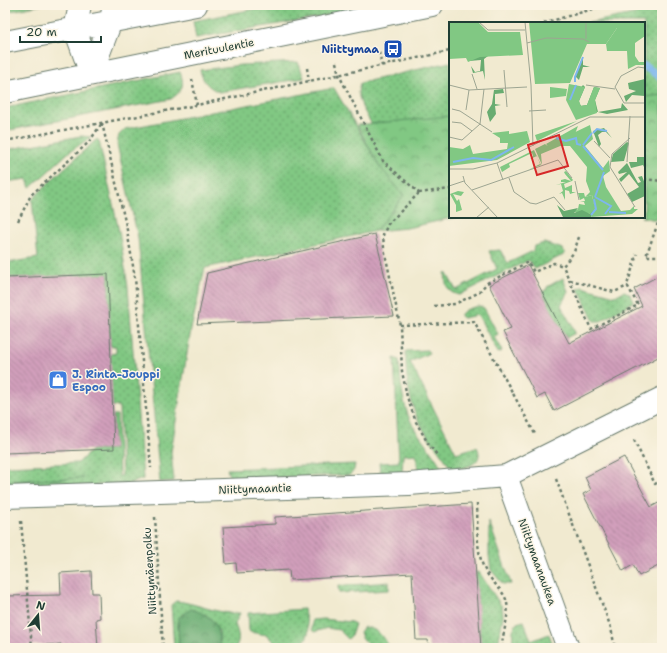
<svg xmlns="http://www.w3.org/2000/svg" width="667" height="653" viewBox="0 0 667 653" font-family="'Shantell Sans',sans-serif">
<style>
.grass{fill:url(#grass-dots);stroke:#50825c}
.forest{fill:url(#forest-crowns);stroke:#447452}
.park{fill:url(#park-crowns);stroke:#50825c}
.lines{fill:none;stroke-linecap:round;stroke-linejoin:round}
.stream{stroke:#7db6ee;stroke-width:8}
.building{fill:url(#building-back-hatch)}
.minor-casing{stroke:#687a6b;stroke-width:24}
.major-casing{stroke:#687a6b;stroke-width:24}
.path{stroke:#687a6b;stroke-width:2.5;stroke-dasharray:3 3;stroke-linecap:butt}
.minor{stroke:#fff;stroke-width:22}
.major{stroke:#fff;stroke-width:22}
.labels{text-anchor:middle;dominant-baseline:central;stroke-width:3;stroke-linejoin:round;paint-order:stroke}
.street-label{font-size:11px;fill:#1f3d34;stroke:#fcf5e5}
.transit-label{font-size:11px;font-weight:bold;fill:#164399;stroke:#fcf5e5;text-anchor:end}
.shop-label{font-size:11px;font-weight:bold;fill:#366cbe;stroke:#fcf5e5;text-anchor:start}
.inset-river{fill:none;stroke:#7db6ee;stroke-width:2}
.inset-road{fill:none;stroke:#9da592;stroke-width:1}
.view{fill:#d62828;fill-opacity:0.15;stroke:#d62828;stroke-width:2}
.inset-edge{fill:none;stroke:#1f3d34;stroke-width:2}
</style>
<defs>
<pattern id="grass-dots" width="8" height="8" patternUnits="userSpaceOnUse"><rect width="8" height="8" fill="#81c883"/><path d="M2 2h.1M6 6h.1" fill="none" stroke="#69a46c" stroke-width="1.8" stroke-linecap="round"/></pattern>
<pattern id="forest-crowns" width="20" height="18" patternUnits="userSpaceOnUse"><rect width="20" height="18" fill="#68ac71"/><path d="M2 6a3 3 0 1 1 6 0M12 15a3 3 0 1 1 6 0" fill="none" stroke="#558d5e"/></pattern>
<pattern id="park-crowns" width="20" height="18" patternUnits="userSpaceOnUse"><rect width="20" height="18" fill="#81c883"/><path d="M2 6a3 3 0 1 1 6 0M12 15a3 3 0 1 1 6 0" fill="none" stroke="#69a46c"/></pattern>
<pattern id="building-back-hatch" width="6" height="6" patternUnits="userSpaceOnUse"><rect width="6" height="6" fill="#d19fbb"/><path d="M-1 5l2 2M0 0l6 6M5-1l2 2" fill="none" stroke="#a98399"/></pattern>
</defs>
<rect width="100%" height="100%" fill="#fcf5e5"/>
<filter id="ink" filterUnits="userSpaceOnUse"><feTurbulence type="fractalNoise" baseFrequency=".025" numOctaves="2"/><feDisplacementMap in="SourceGraphic" scale="8" xChannelSelector="R" yChannelSelector="G"/><feConvolveMatrix kernelMatrix="1 2 1 2 8 2 1 2 1" color-interpolation-filters="sRGB"/></filter>
<filter id="wash" filterUnits="userSpaceOnUse"><feTurbulence type="fractalNoise" baseFrequency=".012" numOctaves="4" result="noise"/><feDisplacementMap in="SourceGraphic" scale="16" xChannelSelector="R" yChannelSelector="G"/><feGaussianBlur stdDeviation="0.9" result="paint"/><feColorMatrix in="noise" values="0 0 0 0 0 0 0 0 0 0 0 0 0 0 0 0 0 1.4 0 .05"/><feComposite in="paint" operator="in"/></filter>
<g filter="url(#wash)">
<rect width="100%" height="100%" fill="#f1ead0"/>
<path class="grass" d="M5 5H41L5 12Z
M275 5H369L320 17 196 38 193 21Z
M662 8V172L644 168V23H589Z
M298 62 304 78 219 92C208 87 203 82 200 70L241 65Z
M450 62V185L390 157 362 107 358 93 360 83Z
M180 72C185 85 183 91 171 99L5 131V108Z
M334 88 380 167 404 195 376 231 205 268 191 329 171 452 174 481 160 482 138 238 117 144 119 135 125 129Z
M81 136 91 137 68 153 30 188 27 179 5 182V150Z
M97 139 99 141 120 236 128 287 143 479 128 484 5 488V481L84 478 5 481V466L78 463 92 450 114 449 113 415H117L119 476H122L119 407 112 406 110 354 116 353V346H110L108 275 5 278V263L38 258 32 200 49 182Z
M544 243 563 249 565 254 535 269 529 260 459 295C446 292 446 285 445 273L446 272 456 290 497 269 489 251 500 250 508 263 533 251 534 246Z
M563 278 568 292 561 305C565 315 572 323 575 333L566 338 542 292 547 289V287Z
M582 287 615 296 624 291 629 293 633 299V302L601 321H594L578 289Z
M479 306 484 308 498 334 494 337 502 351 498 353 478 315 463 318 460 316C463 309 472 308 479 306Z
M427 350 429 353 410 362 456 453 477 447C486 464 463 469 451 470 445 456 433 445 425 432 410 410 405 377 406 351Z
M394 358 399 360C401 381 402 405 412 424 418 436 441 461 442 471H418L416 454 403 455 402 473 380 472 379 463 399 462Z
M355 464 354 470 350 475 230 479 227 469Z
M489 522 511 584H503L491 570 489 555Z
M479 572 502 607 503 616 498 645 499 648H481L475 573Z
M389 582V590L339 593 338 586Z
M176 601C197 603 219 615 240 613L235 624C238 633 241 639 235 648H220L219 630 178 618 179 648H174L171 605Z
M304 609C307 629 314 631 299 648H279L267 635 250 632 249 630 248 613Z
M323 619 351 622 355 624 351 636 348 639 339 630 327 628 314 632 312 630V620Z
M524 621 531 641 549 634 552 642 536 648H512L513 630 517 623Z
M364 627C377 628 384 637 390 648H370L362 638 360 632Z"/>
<path class="forest" d="M191 609C215 617 218 623 220 648H179L178 618Z"/>
<path class="park" d="M662 95V221L641 217H644V97Z
M450 116V217H456L407 228 376 231 404 195 380 167 357 125Z"/>
<g class="lines">
<path class="stream" d="M644 66 662 78"/>
</g>
<g id="blocks">
<path class="building" d="M375 234 394 316 197 324 207 273Z
M528 265 569 343 642 306 634 289 662 274V355L554 411 545 394 537 398 503 332 511 329 489 285Z
M108 274 114 449 5 453V278Z
M624 457 651 507 662 501V564L639 576 633 565 623 571 583 494 591 490 585 477Z
M471 504 481 648H429L428 640H416L412 573 290 580 289 570 237 573 236 563 226 564 223 527 275 524V517Z
M91 571 92 593H99L100 618 96 619 98 648H61V644L5 647V596L61 595 60 573Z"/>
</g>
</g>
<g filter="url(#ink)">
<use href="#blocks" fill-opacity="0" stroke="#687a6b" stroke-width="1"/>
<g class="lines">
<defs>
<path id="minor" d="M506 476 568 648
M5 497 409 484 506 476 662 398"/>
<path id="major" d="M80 5 75 29 91 74
M5 42 196 5
M91 74 111 21 113 9
M5 92 432 5"/>
</defs>
<use href="#minor" class="minor-casing"/>
<use href="#major" class="major-casing"/>
<path class="path" d="M544 23 607 5
M379 52 382 66
M336 62 339 75 383 161 419 193
M307 68 309 81
M192 79 197 105
M102 123 127 230 135 278 151 468
M5 141 197 105 450 51
M644 179 662 181
M419 193 388 224 383 235 384 248 400 325 402 371 407 397 416 422 429 445 438 456
M419 193 450 189
M662 212 646 256H662
M18 221 31 195 89 142 102 123
M579 237 574 252 563 266 591 329 638 305 627 285 637 254
M570 280 614 292 628 286
M434 306 455 304 478 293 487 283 528 262 534 272 554 263 563 266
M400 325 474 322 535 434
M634 440 655 484 662 480
M556 479 611 628 615 648
M477 503C478 524 475 551 485 570 490 581 505 591 507 603 510 619 500 637 503 648
M155 517 163 648
M21 521 32 648"/>
<use href="#minor" class="minor"/>
<use href="#major" class="major"/>
</g>
</g>
<defs>
<symbol id="bus-square" viewBox="-11 -11 22 22"><rect x="-9" y="-9" width="18" height="18" rx="4" fill="#1a4fb4" stroke="#fcf5e5"/><path d="M-5-6H5V4H4V6H2V4H-2V6H-4V4H-5ZM-3.5-4V0h7V-4ZM-3.5 1.2v1.5H-2V1.2ZM2 1.2v1.5H3.5V1.2Z" fill="#fff"/></symbol>
<symbol id="shop-square" viewBox="-11 -11 22 22"><rect x="-9" y="-9" width="18" height="18" rx="4" fill="#3f7fe0" stroke="#fcf5e5"/><path d="M-5-2.5h2.3a2.7 3.5 0 0 1 5.4 0H5L5.5 6h-11ZM-1.5-2.5h3a1.5 2.3 0 0 0-3 0Z" fill="#fff"/></symbol>
</defs>
<g fill-rule="evenodd">
<use href="#bus-square" x="382" y="38" width="22" height="22"/>
<use href="#shop-square" x="47" y="369" width="22" height="22"/>
</g>
<g class="labels">
<g class="street-label">
<text transform="translate(219 49) rotate(-11)">Merituulentie</text>
<text transform="translate(255 489) rotate(-2)">Niittymaantie</text>
<text transform="translate(537 562) rotate(70)">Niittymaanaukea</text>
<text transform="translate(150 571) rotate(-94)">Niittymäenpolku</text>
</g>
<g class="transit-label">
<text x="379" y="49">Niittymaa</text>
</g>
<g class="shop-label">
<text x="72" y="374">J. Rinta-Jouppi<tspan x="72" dy="13">Espoo</tspan></text>
</g>
</g>
<g transform="translate(449 22)">
<rect width="196" height="196" fill="#f1ead0"/>
<path d="M128 99 88 119 86 113ZM129 104 126 112 116 116V122L92 132 93 143 86 127 96 122 101 126 97 122ZM85 128 92 143 79 148 91 142 88 134 81 137 84 134 83 131 60 142 61 145 53 150 51 145ZM109 140 116 157 122 159 116 152 115 150 117 149 124 158 123 159 115 162 116 166 123 163V170H127L121 172 120 169 116 168V178L113 171 110 172 114 169 112 162 107 163 117 160H112V158L116 157ZM9 169 15 170 12 174 4 172 8 179 10 177 13 188 7 190V183L1 172ZM129 171H135L136 175 143 173 146 187 142 192 124 190 129 187 130 182 136 183 135 180H131L136 179 135 176 131 178Z" fill="#81c883"/>
<path d="M30 32 39 34 35 37 36 58 34 49 24 51 22 44 26 50 31 49 32 38 20 39ZM134 35V43L141 45H134L130 58 126 54ZM196 57V74L183 73 177 80 175 74 187 69 180 67 179 61ZM134 63 136 65 130 79 131 84 138 83 145 65 151 66 146 78 149 90 172 86 173 81 179 88 158 92 135 87 124 75ZM54 67 55 71 46 72V82L52 83 46 84 47 92 41 100 38 90 43 82 45 68ZM155 106 163 116 157 110H153L149 113 152 122 150 125 144 109ZM178 120 180 121 175 139 162 140 164 132ZM188 135H196V147L194 143 182 146 180 140H188ZM178 141 189 161 192 160 189 155 193 154 196 162V174L183 180 178 172 190 165 180 152 172 160 170 157 178 150 170 152 169 150ZM144 177 147 185 142 195H114L108 183 115 189 129 186 125 191 133 188 141 192 146 187Z" fill="#68ac71"/>
<path d="M0 0H29L39 10H71L74 33 31 35 19 40 17 36 0 37ZM168 0H196V14L186 21V34L190 40H196V43H187L179 47 178 29H158L157 22 168 6ZM120 62 136 65 130 79 132 84 138 83 145 65 151 66 146 78 148 91 127 98 117 78ZM101 65 118 67 117 74 101 76ZM141 103 144 117 136 124 154 146 160 138 161 149 154 154 157 165 172 189 181 188 185 184V187H189L183 192 142 195 146 187 143 173 136 175 141 170 137 159 138 145 121 124H108L100 128 97 124ZM60 109V112L78 109 81 120 48 138 0 144V125L14 127 21 123 24 132 58 127 59 121H51V116L43 111Z" fill="#81c883"/>
<path d="M80 0H168V6L157 22H138L121 61 86 62Z" fill="#81c883"/>
<path class="inset-river" d="M126 60V55L134 35M121 78 127 63M144 111 148 107 158 109M107 116 117 119 127 116 128 122 132 123M134 123 143 111M134 124 154 148M4 140 24 136 42 138 65 125M146 175 162 184 156 192M146 175 155 150M160 190 177 191M142 193 147 187 145 177"/>
<path class="inset-road" d="M30 0 39 8H76M76 0 82 63 84 124M137 17V0M78 21 97 16 134 17 140 20M196 46 189 45 172 54 166 65 175 81H196M55 48 58 85M23 52 28 67M0 63 20 68 78 65M137 63 166 67M3 87 11 89 43 110M17 88 20 68M80 89 97 88M3 100 12 101 23 109M0 115 13 118 31 102 35 67M181 116 163 132 161 145 186 185M145 119 161 136M178 140 181 94M48 141 54 158M0 147H24L48 141 141 95H196M14 154 16 161 49 196M60 156 65 170 81 181 87 182 105 175M126 159 130 178M0 164 15 159M23 168 109 138 123 156M105 175 116 188M27 196 40 185"/>
<path class="view" d="M110 113 119 144 88 153 79 123Z"/>
<rect width="196" height="196" class="inset-edge"/>
</g>
<rect width="667" height="653" fill="none" stroke="#fcf5e5" stroke-width="20"/>
<g transform="translate(38 615) rotate(17)" stroke="#fcf5e5" stroke-width="3" paint-order="stroke">
<path d="M0-3L7 15L0 10L-7 15Z" fill="#1f3d34"/>
<text y="-6" font-size="11" font-weight="bold" text-anchor="middle" fill="#1f3d34">N</text>
</g>
<path d="M20 36v6h81v-6" fill="none" stroke="#1f3d34" stroke-width="2"/>
<text x="26" y="36" font-size="12" fill="#1f3d34" stroke="#fcf5e5" stroke-width="3" paint-order="stroke">20 m</text>
</svg>
